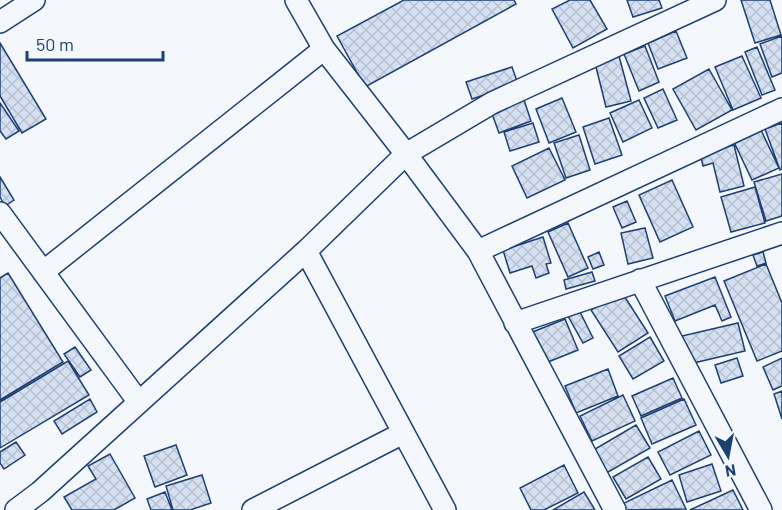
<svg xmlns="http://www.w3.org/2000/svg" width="782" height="510" viewBox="0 0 782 510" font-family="Barlow,sans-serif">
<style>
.building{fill:url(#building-cross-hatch);stroke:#1d3f73;stroke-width:1.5}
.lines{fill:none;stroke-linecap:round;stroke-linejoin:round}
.minor-casing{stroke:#1d3f73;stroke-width:24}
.minor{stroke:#f4f7fb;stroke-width:21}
</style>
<defs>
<pattern id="building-cross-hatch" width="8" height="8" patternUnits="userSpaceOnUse" patternTransform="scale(1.5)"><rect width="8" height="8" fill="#d5e0f0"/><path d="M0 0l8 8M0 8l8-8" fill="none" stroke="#b6c1d1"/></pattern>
</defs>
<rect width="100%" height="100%" fill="#f4f7fb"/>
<path class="building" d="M404 0H514L516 4 365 87 337 36Z
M570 0H590L607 29 573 48 552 9Z
M627 0H659L662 8 633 17Z
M741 0H770L781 35 755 43Z
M676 31 687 58 658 69 648 43Z
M782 36V73L772 77 760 44Z
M0 43 46 119 22 133 0 96Z
M645 46 659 82 639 91 624 54Z
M757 47 775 90 762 95 745 52Z
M619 56 631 101 606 107 595 63Z
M742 56 761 98 733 110 715 67Z
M512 67 518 84 472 99 466 82Z
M709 69 732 110 696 130 673 89Z
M663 89 677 120 658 128 644 98Z
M562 98 576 132 549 143 536 109Z
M524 100 531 121 499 133 491 111Z
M639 100 652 128 623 142 610 113Z
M0 103 19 131 6 139 0 131Z
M609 118 622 155 595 164 583 127Z
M533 123 539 142 510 151 504 132Z
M782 123V169L780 170 765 129Z
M760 128 779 168 752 180 733 140Z
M579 135 590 170 566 178 554 143Z
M734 145 744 186 720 192 713 163 703 166 700 153Z
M549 148 565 180 527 198 512 166Z
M782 174V216L766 221 754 182Z
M0 177 14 200 5 206 0 197Z
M672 180 693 227 660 242 639 195Z
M755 187 765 223 731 232 721 197Z
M627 201 636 222 622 228 613 207Z
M568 223 588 268 568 277 548 232Z
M645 228 653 258 628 264 621 233Z
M543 237 551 263 546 264 549 273 536 278 532 266 510 273 503 250Z
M599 252 604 265 593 269 588 257Z
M763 252 766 263 757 266 753 255Z
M766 264 782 303V351L757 361 724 281Z
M592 272 595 281 566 289 564 280Z
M8 273 63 362 0 400V278Z
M715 277 731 317 722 321 715 305 675 321 665 296Z
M621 291 648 333 618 352 591 310Z
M579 310 593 338 583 343 568 316Z
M565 319 578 350 543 364 530 333Z
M738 323 745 351 689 364 682 336Z
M650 337 664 361 633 379 619 356Z
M75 347 91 370 80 377 64 354Z
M737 358 743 376 721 383 715 365Z
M782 358V386L773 390 763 367Z
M68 361 89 395 0 448V402Z
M608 369 618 396 576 413 565 386Z
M673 378 682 398 641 416 632 396Z
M782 391V419L774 394Z
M623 395 635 421 592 441 580 416Z
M90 399 97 412 62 434 54 421Z
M684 399 696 425 652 444 641 418Z
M636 425 650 448 603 475 590 452Z
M699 431 711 455 670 475 658 452Z
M16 442 25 455 4 469 0 463V452Z
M176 445 187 475 155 487 144 456Z
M110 454 135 498 114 510H72L64 497 96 479 88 466Z
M648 457 661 479 626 499 613 477Z
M712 464 721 491 687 502 679 475Z
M564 465 578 493 544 510H531L520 488Z
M202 475 211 503 190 510H173L166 486Z
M672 480 686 509 622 510 620 505Z
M733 490 743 510H690Z
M165 492 172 510H151L147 499Z
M584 492 595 510H553Z"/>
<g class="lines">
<defs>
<path id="minor" d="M0 22 34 0
M0 213 138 401
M306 251 445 510
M478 251 782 109
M43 272 324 49
M640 280 761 510
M515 323 782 233
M16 510 40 492 306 251 406 154 324 49 296 0
M253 510 403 433
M615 510 478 251 406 154 492 103 715 0"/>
</defs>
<use href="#minor" class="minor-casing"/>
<use href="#minor" class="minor"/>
</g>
<g transform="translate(728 456) rotate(170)" stroke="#f4f7fb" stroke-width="4.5" paint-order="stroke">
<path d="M0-4.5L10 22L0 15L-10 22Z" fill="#1d3f73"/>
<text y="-9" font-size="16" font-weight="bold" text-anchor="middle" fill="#1d3f73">N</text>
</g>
<path d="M27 51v9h136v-9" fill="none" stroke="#1d3f73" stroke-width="3"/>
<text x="36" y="51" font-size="18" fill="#1d3f73" stroke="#f4f7fb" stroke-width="4.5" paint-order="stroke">50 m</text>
</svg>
